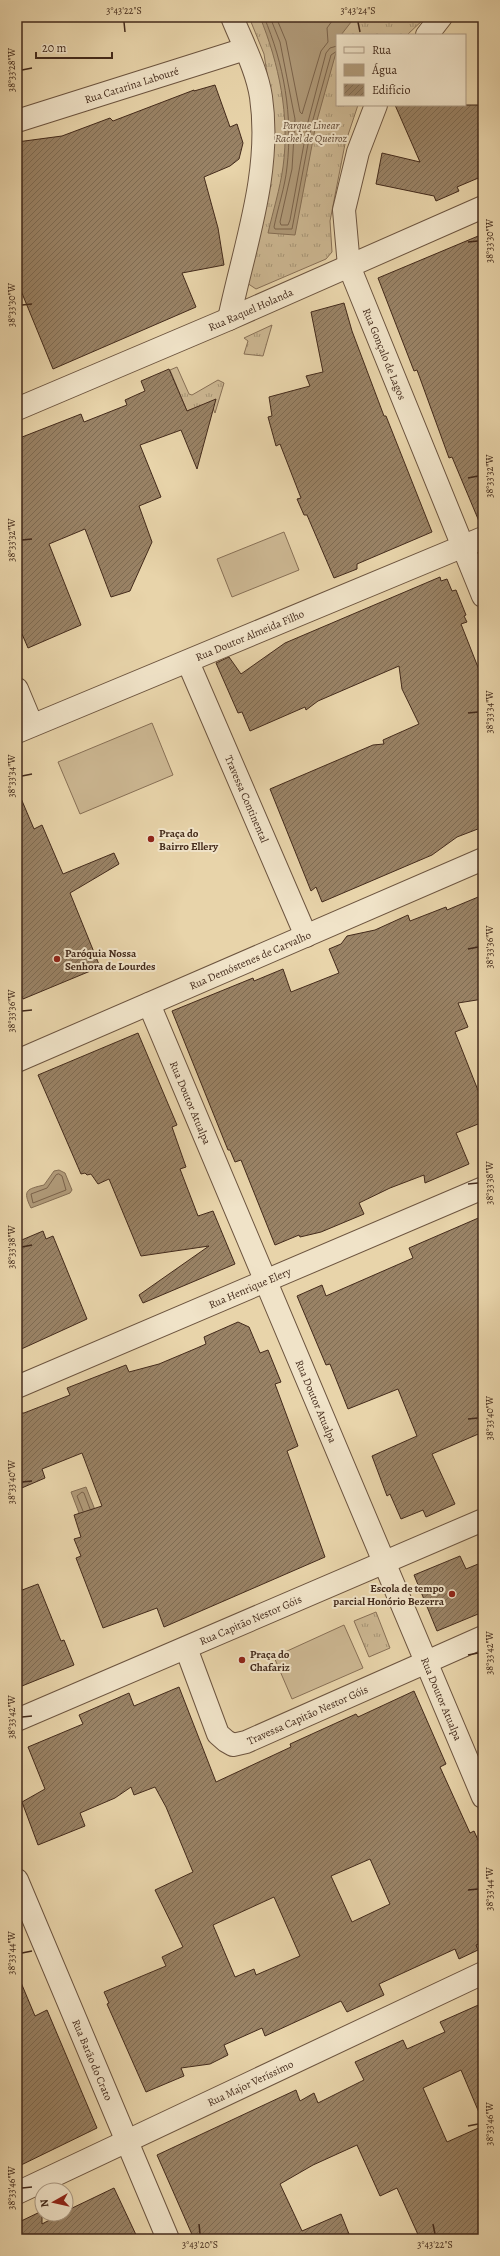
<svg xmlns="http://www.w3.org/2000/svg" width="500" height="2256" viewBox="0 0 500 2256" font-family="Alegreya,serif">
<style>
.grass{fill:url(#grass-tufts);stroke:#887056}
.garden{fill:#ccb792;stroke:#887056}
.water{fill:#b09a79;stroke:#846d53}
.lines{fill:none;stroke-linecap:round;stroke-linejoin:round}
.shore{stroke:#7a624a;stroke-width:1}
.building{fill:url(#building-hatch);stroke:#432a1b;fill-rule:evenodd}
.street-casing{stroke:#6c543f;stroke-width:24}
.street{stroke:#f0e3c8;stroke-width:22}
.ticks{fill:none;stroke:#432a1b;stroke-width:1.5}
.poi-dot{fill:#8f2418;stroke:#f0e3c8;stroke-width:1.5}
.labels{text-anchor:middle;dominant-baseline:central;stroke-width:4;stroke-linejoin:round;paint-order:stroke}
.street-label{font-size:11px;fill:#432a1b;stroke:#f0e3c8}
.park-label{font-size:11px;font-style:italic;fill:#5e4633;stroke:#f0e3c8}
.poi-label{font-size:11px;font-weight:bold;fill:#432a1b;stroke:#f0e3c8;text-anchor:start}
.neatline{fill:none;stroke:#432a1b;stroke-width:1.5}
.ticks-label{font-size:10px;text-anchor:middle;fill:#432a1b}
</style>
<defs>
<pattern id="grass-tufts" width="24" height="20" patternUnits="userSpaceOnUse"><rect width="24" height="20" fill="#ccb792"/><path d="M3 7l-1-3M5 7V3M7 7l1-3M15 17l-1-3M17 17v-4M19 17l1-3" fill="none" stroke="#a79576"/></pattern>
<pattern id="building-hatch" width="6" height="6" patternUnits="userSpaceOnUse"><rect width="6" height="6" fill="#998265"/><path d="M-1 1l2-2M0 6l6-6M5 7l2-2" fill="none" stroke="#7e6b52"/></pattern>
</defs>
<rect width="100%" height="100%" fill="#e8d4aa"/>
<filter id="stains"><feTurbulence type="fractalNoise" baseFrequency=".005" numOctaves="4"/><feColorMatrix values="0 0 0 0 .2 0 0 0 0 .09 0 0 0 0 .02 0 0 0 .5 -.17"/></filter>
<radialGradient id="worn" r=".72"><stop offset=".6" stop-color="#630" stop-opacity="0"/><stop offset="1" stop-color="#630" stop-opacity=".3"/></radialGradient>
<path class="grass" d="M249 17H426L407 35H337V105H358L345 144 330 221 332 252 326 259 256 289 247 283 268 80 264 54Z
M272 325 263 356 244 354 248 341 244 338Z
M177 367 189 394 192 395 218 380 224 383 215 413 210 402 187 411 170 370Z
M376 1612 390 1648 369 1657 354 1621Z"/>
<path class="garden" d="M284 532 299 570 232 597 217 559Z
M152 723 173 775 80 814 58 762Z
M344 1625 363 1668 292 1699 274 1657Z"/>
<path class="water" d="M260 17H355L341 35H337V49L316 124 295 235 268 233C273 211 280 189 283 167 290 116 279 64 260 17Z
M59 1170 65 1173 72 1190 70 1193 31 1208C22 1190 27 1189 44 1185L54 1171Z
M86 1487 97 1515 82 1521 71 1492Z"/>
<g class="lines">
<path class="shore" d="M264 17C284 64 293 116 287 167 285 187 278 207 274 227L275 229H292L312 123 331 55 337 51
M270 17 280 42 295 119 292 169 280 222 281 225H288L290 220 308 122 326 53 330 48 337 46
M276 17 286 41 300 112 302 114 321 51 328 42 327 28 335 17
M59 1174 62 1176 66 1190 33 1203 31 1194 47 1188 56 1175Z
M83 1511 77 1496 82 1492 84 1493 90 1509"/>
</g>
<path class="building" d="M215 85 230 127 237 124 243 143 239 159 230 166 204 177 218 228 224 265 182 273 196 307 53 369 17 281V142L62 136 110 118 113 121 194 90V91Z
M395 105H483V176L457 187 459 191 436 201 434 196 376 184 382 153 420 162Z
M483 234V526H481L452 457 449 458 417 370 414 371 378 278Z
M344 303 352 331 384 416H386L432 532 357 564V569L334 578 307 515H304L297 499 301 498 280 444 276 446 268 417 272 416 269 397 310 386 306 376 323 372 311 312Z
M169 369 187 411 216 399 197 469 181 430 140 445 161 497 139 506 152 542 130 591 111 597 85 529 49 544 81 625 28 648 22 634 17 636V439L81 414 84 422 127 405 125 400 145 391 141 381Z
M440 577 441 581 447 579 452 591 456 590 466 615 464 616 467 622 461 624 483 680V827L457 837 432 855 322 902 316 887 311 891 270 789 373 745 384 744 383 740 419 724 402 689 399 666 318 701 306 710 305 707 250 731 242 712 238 713 216 663 229 657 241 674 285 643Z
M17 789 34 829 42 825 63 874 114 853 119 864 70 893 100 967 23 999 17 984Z
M483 895V999L458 1003 468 1027 455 1032 483 1103V1122L456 1133 469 1164 425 1183 424 1175 390 1188 359 1203 364 1214 321 1232 300 1237 299 1235 275 1245 241 1160 235 1162 230 1150H228L172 1011 253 978 254 981 283 969 291 992 339 973 329 949 341 944 347 936 375 930 408 915 410 921 446 907 447 910Z
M138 1033 177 1125 172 1127 186 1167 180 1169 198 1216 213 1211 235 1264 143 1303 139 1295 209 1246 141 1256 109 1179 98 1184 91 1174 87 1175 85 1173 81 1174 38 1075Z
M483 1216V1432L432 1454 455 1504 426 1517 423 1510 401 1519 390 1494 387 1496 372 1456 417 1436 398 1389 348 1409 330 1364 326 1365 297 1296 322 1285 326 1296 413 1258 409 1248Z
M43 1231 46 1239 53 1236 87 1319 17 1351V1242Z
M238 1322 249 1327 260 1353 268 1350 281 1382 275 1384 298 1446 287 1451 325 1557 164 1627 157 1608 103 1628 76 1558 81 1556 74 1539 81 1537 74 1515 102 1506 82 1453 42 1469 45 1478 17 1490V1413H24L70 1395 67 1388 126 1365 129 1372 159 1364 197 1348 206 1344 204 1337Z
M460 1556 466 1569 483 1562V1612L437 1631 414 1575Z
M38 1584 61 1641 64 1640 74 1665 17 1688V1592Z
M179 1687 216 1782 291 1747 290 1744 356 1714 358 1717 414 1691 446 1764 440 1767 470 1833 474 1831 483 1851V1942L476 1945 478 1950 459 1959 455 1949 379 1984 384 1995 347 2012 341 2001 265 2036 262 2028 224 2045 228 2055 210 2064 181 2068 184 2076 146 2092 107 2004 109 2003 104 1992 166 1966 162 1957 183 1947 155 1890 193 1872 166 1807 155 1787 134 1795 131 1787 115 1798 80 1813 85 1826 38 1845 22 1802 45 1789 28 1747 83 1724 79 1715 129 1693 134 1706ZM370 1859 390 1904 352 1922 331 1876ZM274 1897 300 1956 256 1975 254 1969 235 1977 213 1925Z
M17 1973 35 2016 47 2010 97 2128 17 2167Z
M483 2003V2122L461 2070 423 2088 447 2142 483 2126V2239H420L397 2188 380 2196 357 2145 313 2165 280 2184 302 2231 341 2214 351 2239H194L157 2155 296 2090 300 2101 314 2093 318 2103 364 2080 355 2062 403 2040 407 2049 445 2032 440 2022Z
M114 2188 138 2239H17V2223L42 2211V2224L61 2214H66V2211Z"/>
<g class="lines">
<defs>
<g id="street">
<path d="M427 35 441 17"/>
<path id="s1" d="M376 105 358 152 344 210 349 266 483 596"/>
<path id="s2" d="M17 121 245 49"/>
<path d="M229 319C244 247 272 172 261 97 257 70 242 42 232 17"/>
<path id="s3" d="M17 409 229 319 483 207"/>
<path id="s4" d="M188 662 306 936"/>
<path d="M17 689 32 725"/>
<path id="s5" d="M17 732 483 538"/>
<path id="s6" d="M149 1004 483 1797"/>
<path id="s7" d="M17 1061 483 859"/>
<path id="s8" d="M17 1387 483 1188"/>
<path id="s9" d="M186 1648 218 1734 226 1741 233 1745 246 1742 483 1637"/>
<path id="s10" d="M17 1720 483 1520"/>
<path id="s11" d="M17 1880 168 2239"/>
<path id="s12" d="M17 2193 483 1973"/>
</g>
</defs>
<use href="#street" class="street-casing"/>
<use href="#street" class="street"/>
</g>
<path class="ticks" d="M124 22 125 32M358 22 360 32M22 70 32 68M468 242 478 241M22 305 32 304M468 478 478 476M22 540 32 539M468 713 478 712M22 776 32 774M468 949 478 947M22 1011 32 1010M468 1184 478 1183M22 1247 32 1245M468 1419 478 1418M22 1482 32 1481M468 1655 478 1653M22 1717 32 1716M468 1890 478 1889M22 1953 32 1951M468 2126 478 2124M22 2188 32 2187M199 2224 200 2234M433 2224 435 2234"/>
<g class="poi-dot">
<circle cx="151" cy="839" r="4"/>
<circle cx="57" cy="959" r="4"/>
<circle cx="452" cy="1594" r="4"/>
<circle cx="242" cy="1660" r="4"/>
</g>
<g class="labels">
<g class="street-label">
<text stroke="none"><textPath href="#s2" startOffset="120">Rua Catarina Labouré</textPath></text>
<text stroke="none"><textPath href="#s3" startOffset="254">Rua Raquel Holanda</textPath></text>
<text stroke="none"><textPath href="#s1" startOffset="261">Rua Gonçalo de Lagos</textPath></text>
<text stroke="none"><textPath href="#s5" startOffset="252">Rua Doutor Almeida Filho</textPath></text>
<text stroke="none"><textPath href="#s4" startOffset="149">Travessa Continental</textPath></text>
<text stroke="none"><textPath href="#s7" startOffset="254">Rua Demóstenes de Carvalho</textPath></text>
<text stroke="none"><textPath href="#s6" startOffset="107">Rua Doutor Atualpa</textPath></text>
<text stroke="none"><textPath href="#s8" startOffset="253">Rua Henrique Elery</textPath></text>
<text stroke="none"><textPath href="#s6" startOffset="431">Rua Doutor Atualpa</textPath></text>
<text stroke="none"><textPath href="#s10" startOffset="254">Rua Capitão Nestor Góis</textPath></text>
<text stroke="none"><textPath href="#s6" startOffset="754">Rua Doutor Atualpa</textPath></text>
<text stroke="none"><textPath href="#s9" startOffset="191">Travessa Capitão Nestor Góis</textPath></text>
<text stroke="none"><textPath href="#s11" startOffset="195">Rua Barão do Crato</textPath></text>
<text stroke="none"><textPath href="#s12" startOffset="258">Rua Major Veríssimo</textPath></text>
</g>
<g class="park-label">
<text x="311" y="125">Parque Linear<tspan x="311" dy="13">Rachel de Queiroz</tspan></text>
</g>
<g class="poi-label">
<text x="159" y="833">Praça do<tspan x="159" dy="13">Bairro Ellery</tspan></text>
<text x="65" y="953">Paróquia Nossa<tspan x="65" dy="13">Senhora de Lourdes</tspan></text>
<text x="444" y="1588" text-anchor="end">Escola de tempo<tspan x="444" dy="13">parcial Honório Bezerra</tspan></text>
<text x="250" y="1654">Praça do<tspan x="250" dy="13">Chafariz</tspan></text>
</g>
</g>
<rect width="500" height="2256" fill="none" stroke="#e8d4aa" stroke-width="44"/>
<rect x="336" y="34" width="130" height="72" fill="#f0e3c8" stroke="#ab9983"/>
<rect x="344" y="47" width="20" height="6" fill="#f0e3c8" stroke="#ab9983"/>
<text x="372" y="54" font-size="12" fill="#432a1b">Rua</text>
<rect x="344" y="64" width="20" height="12" fill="#b09a79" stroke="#ab9983"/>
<text x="372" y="74" font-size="12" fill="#432a1b">Água</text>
<rect x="344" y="84" width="20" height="12" fill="url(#building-hatch)" stroke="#ab9983"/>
<text x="372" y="94" font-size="12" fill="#432a1b">Edifício</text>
<g transform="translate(54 2202) rotate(262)"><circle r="19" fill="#f0e3c8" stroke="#ab9983"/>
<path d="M0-3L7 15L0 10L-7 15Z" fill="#8f2418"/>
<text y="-6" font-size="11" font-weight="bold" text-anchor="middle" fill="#432a1b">N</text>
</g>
<path d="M36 52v6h76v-6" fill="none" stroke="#432a1b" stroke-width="2"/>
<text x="42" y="52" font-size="12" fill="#432a1b" stroke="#f0e3c8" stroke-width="3" paint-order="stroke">20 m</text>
<rect x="22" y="22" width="456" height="2212" class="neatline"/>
<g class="ticks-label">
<text x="124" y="14">3°43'22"S</text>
<text x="358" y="14">3°43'24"S</text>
<text transform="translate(11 70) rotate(-90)" y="4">38°33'28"W</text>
<text transform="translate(489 241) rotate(-90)" y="4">38°33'30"W</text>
<text transform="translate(11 305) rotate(-90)" y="4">38°33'30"W</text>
<text transform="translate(489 476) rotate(-90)" y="4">38°33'32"W</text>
<text transform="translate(11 540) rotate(-90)" y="4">38°33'32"W</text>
<text transform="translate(489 712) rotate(-90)" y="4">38°33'34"W</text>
<text transform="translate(11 776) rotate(-90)" y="4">38°33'34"W</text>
<text transform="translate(489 947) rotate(-90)" y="4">38°33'36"W</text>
<text transform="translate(11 1011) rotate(-90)" y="4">38°33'36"W</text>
<text transform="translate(489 1183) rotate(-90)" y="4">38°33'38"W</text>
<text transform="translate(11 1247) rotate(-90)" y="4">38°33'38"W</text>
<text transform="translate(489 1418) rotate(-90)" y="4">38°33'40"W</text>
<text transform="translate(11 1482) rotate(-90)" y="4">38°33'40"W</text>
<text transform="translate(489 1653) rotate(-90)" y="4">38°33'42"W</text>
<text transform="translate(11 1717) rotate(-90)" y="4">38°33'42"W</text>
<text transform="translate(489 1889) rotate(-90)" y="4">38°33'44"W</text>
<text transform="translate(11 1953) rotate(-90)" y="4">38°33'44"W</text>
<text transform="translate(489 2124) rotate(-90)" y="4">38°33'46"W</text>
<text transform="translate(11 2188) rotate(-90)" y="4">38°33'46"W</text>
<text x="200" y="2248">3°43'20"S</text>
<text x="435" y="2248">3°43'22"S</text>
</g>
<rect width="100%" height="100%" filter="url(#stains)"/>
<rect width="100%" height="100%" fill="url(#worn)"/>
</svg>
